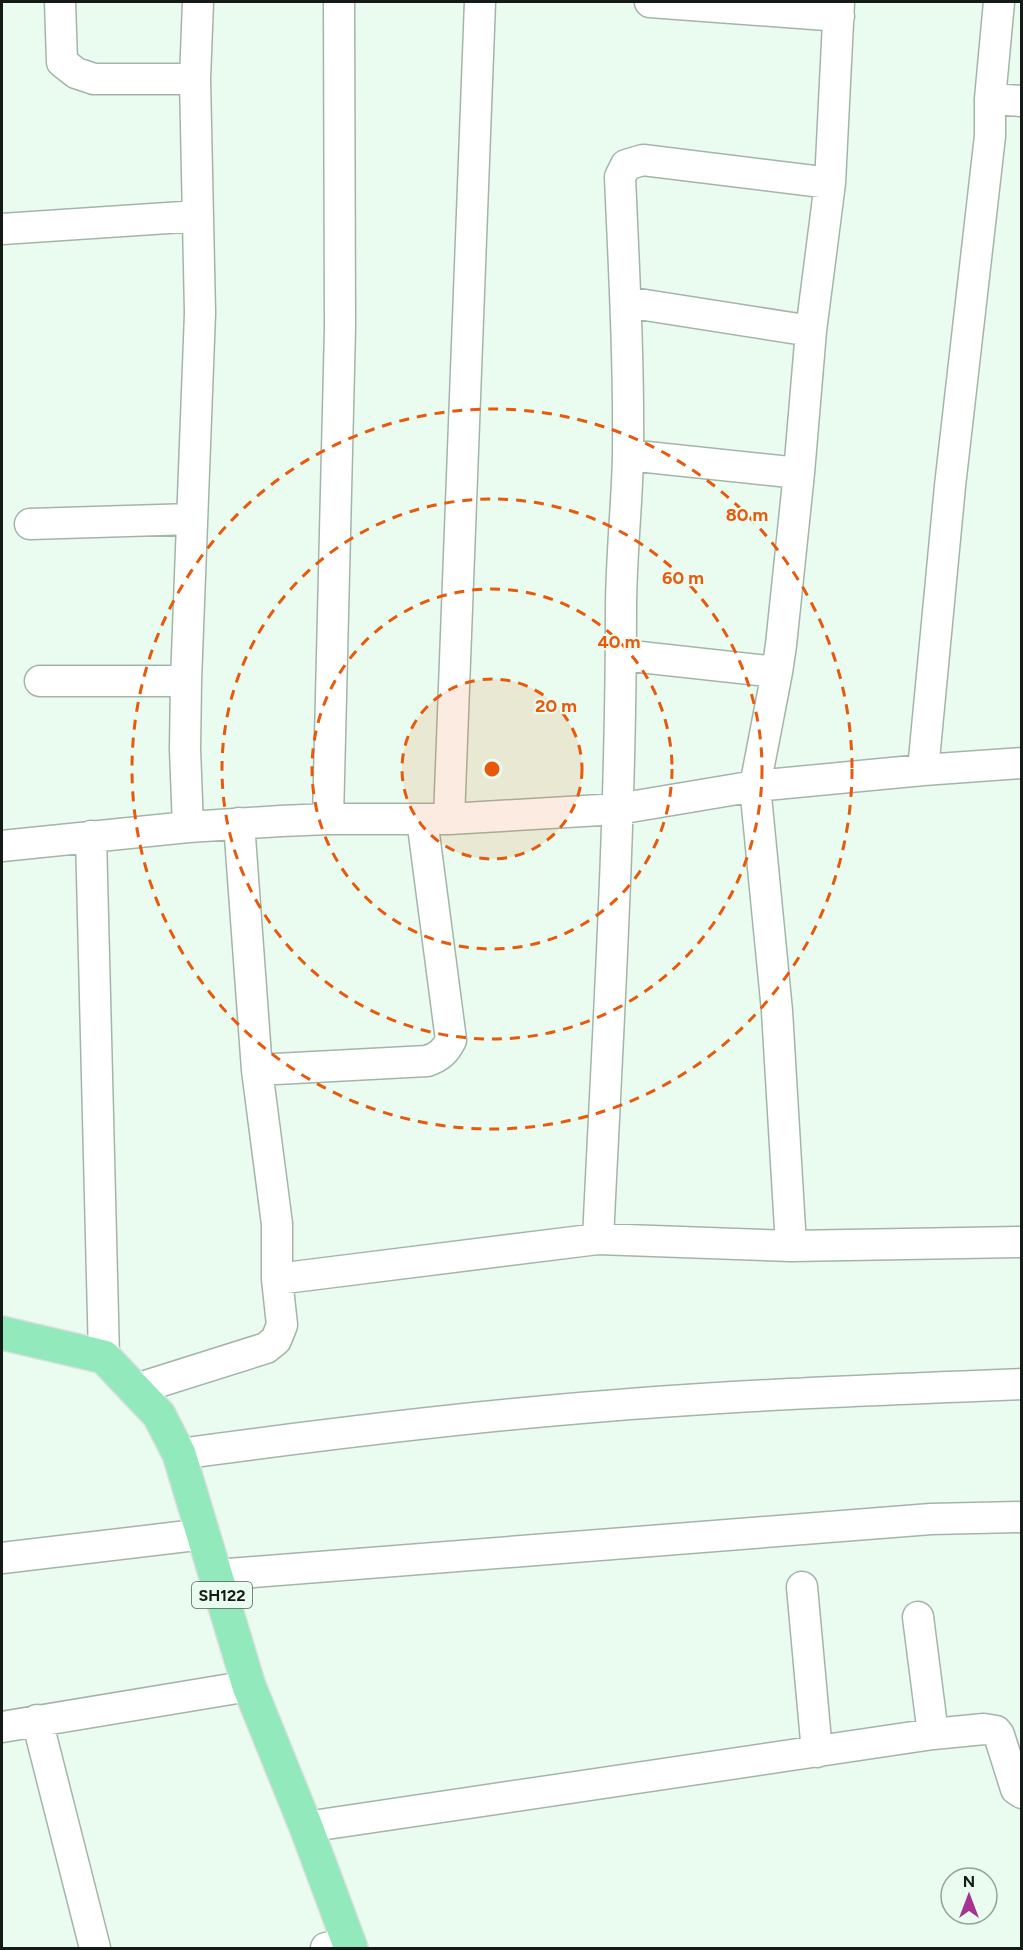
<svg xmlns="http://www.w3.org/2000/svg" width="1023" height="1950" viewBox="0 0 1023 1950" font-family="Figtree,sans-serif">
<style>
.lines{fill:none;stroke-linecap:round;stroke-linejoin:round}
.street-casing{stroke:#a3b5a9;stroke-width:33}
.primary-casing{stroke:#dedfdf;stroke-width:36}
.street{stroke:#fff;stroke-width:30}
.primary{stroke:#92e9bb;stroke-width:33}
.ring{fill:none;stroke:#e8590c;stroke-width:3;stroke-dasharray:10 8}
.labels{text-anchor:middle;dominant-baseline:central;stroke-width:4.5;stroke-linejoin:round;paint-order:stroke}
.shield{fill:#e9fcef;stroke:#545e58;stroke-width:1.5}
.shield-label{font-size:16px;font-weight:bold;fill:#141b17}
.centre{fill:#e8590c;stroke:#e9fcef;stroke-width:3}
.ring-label{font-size:18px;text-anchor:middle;font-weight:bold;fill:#e8590c;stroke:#e9fcef;stroke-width:4.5;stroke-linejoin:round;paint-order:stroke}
</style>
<rect width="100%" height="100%" fill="#e9fcef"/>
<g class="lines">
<defs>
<path id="street" d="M60 2 62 62 76 73 94 79H195
M650 2 839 16
M990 99 1022 101
M2 229 198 216
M626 302 811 331
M628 455 799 473
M30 524 192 519
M622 655 777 672
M40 681H186
M923 770 950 486 990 136V99L999 2
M328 819 340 328 339 2
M449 819 480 2
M188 827 185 749 186 681 200 313 195 79 198 2
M91 836 104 1357
M2 846 188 827 281 821 328 819H449L618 809 755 786 923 770 1022 763
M257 1070 427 1061C439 1057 445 1052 451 1040L422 819
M598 1239C608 1030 621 819 621 609 621 558 627 506 628 455 629 362 624 269 620 177L626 165 643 160 830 183
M791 1246 777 1011 755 786 777 672 781 645 799 473 811 331 830 183 839 2
M277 1279 598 1239 791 1246 1022 1242
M136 1389 266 1348 276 1340 282 1325 277 1279V1224L257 1070 239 823
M179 1454C305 1437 431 1421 558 1410 712 1396 867 1390 1022 1384
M2 1558 204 1534
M216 1575 931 1519 1022 1517
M802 1587 817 1752
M918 1617 933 1734
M37 1720 95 1948
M2 1727 249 1686
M306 1827 933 1734 984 1729 996 1731 999 1735 1016 1789 1022 1793
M326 1948 348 1943"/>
<path id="primary" d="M2 1333 104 1357 159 1415 179 1454 249 1686 306 1827 351 1948"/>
</defs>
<use href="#street" class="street-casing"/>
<use href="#primary" class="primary-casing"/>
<use href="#street" class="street"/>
<use href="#primary" class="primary"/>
</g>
<circle cx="492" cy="769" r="90" fill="#e8590c" fill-opacity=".12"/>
<g class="ring">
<circle cx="492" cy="769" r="90"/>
<circle cx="492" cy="769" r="180"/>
<circle cx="492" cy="769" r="270"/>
<circle cx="492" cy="769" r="360"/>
</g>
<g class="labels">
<rect class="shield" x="192" y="1582" width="60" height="26" rx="4.5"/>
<g class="shield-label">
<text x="222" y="1595">SH122</text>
</g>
</g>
<circle cx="492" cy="769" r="9" class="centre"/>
<g class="ring-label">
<text x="747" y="521">80 m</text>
<text x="683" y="584">60 m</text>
<text x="619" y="648">40 m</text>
<text x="556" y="712">20 m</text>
</g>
<rect width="1023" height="1950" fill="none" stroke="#141b17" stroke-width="6"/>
<g transform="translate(969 1896)"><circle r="28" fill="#e9fcef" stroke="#94a299" stroke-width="1.5"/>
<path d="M0-4.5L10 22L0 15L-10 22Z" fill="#a53591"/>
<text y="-9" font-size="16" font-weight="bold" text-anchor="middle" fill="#141b17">N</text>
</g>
</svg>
